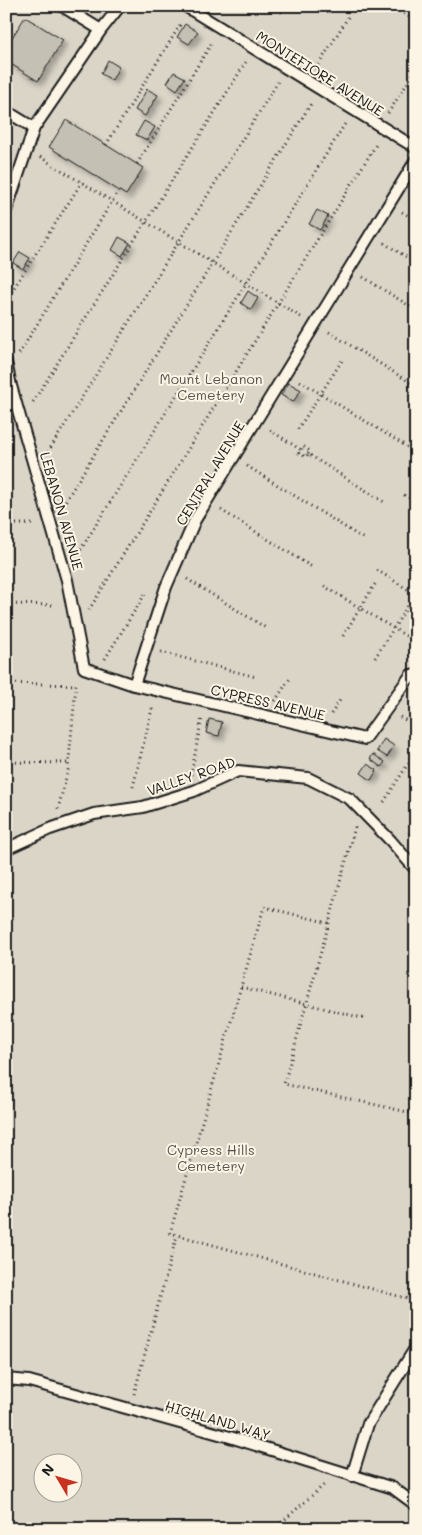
<svg xmlns="http://www.w3.org/2000/svg" width="422" height="1535" viewBox="0 0 422 1535" font-family="Mali,sans-serif">
<style>
.green{fill:#dbd5c8;stroke:#7c7872;fill-rule:evenodd}
.building{fill:#c4c0b3;stroke:#1c1c1c;filter:url(#shadow)}
.lines{fill:none;stroke-linecap:round;stroke-linejoin:round}
.service-casing{stroke:#1c1c1c;stroke-width:14}
.path{stroke:#1c1c1c;stroke-width:3;stroke-dasharray:1 4;stroke-linecap:butt}
.service{stroke:#fcf5e5;stroke-width:10}
.labels{text-anchor:middle;dominant-baseline:central;stroke-width:4;stroke-linejoin:round;paint-order:stroke}
.street-label{font-size:14px;fill:#1c1c1c;stroke:#fcf5e5}
.park-label{font-size:14px;fill:#555450;stroke:#fcf5e5}
</style>
<defs>
<filter id="shadow"><feDropShadow dx="4.5" dy="4.5" stdDeviation="2.5" flood-color="#0004"/></filter>
</defs>
<rect width="100%" height="100%" fill="#fcf5e5"/>
<filter id="ink" filterUnits="userSpaceOnUse"><feTurbulence type="fractalNoise" baseFrequency=".02" numOctaves="2"/><feDisplacementMap in="SourceGraphic" scale="10" xChannelSelector="R" yChannelSelector="G"/><feConvolveMatrix kernelMatrix="1 2 1 2 8 2 1 2 1" color-interpolation-filters="sRGB"/></filter>
<g filter="url(#ink)">
<path class="green" d="M6 6H416V1529H6ZM42 1462H72V1492H42Z"/>
<path class="building" d="M25 17 63 40 38 81 6 61V47Z
M185 24 198 32 189 44 177 37Z
M108 60 119 67 112 80 101 74Z
M174 72 185 78 177 90 167 83Z
M147 89 158 95 145 116 135 110Z
M66 120 143 168 126 195 49 147Z
M144 121 155 127 147 140 136 135Z
M317 210 328 216 320 230 309 224Z
M119 237 130 243 122 256 112 250Z
M20 252 30 258 23 269 13 263Z
M248 291 258 298 251 310 241 303Z
M289 383 301 390 293 402 281 395Z
M209 719 222 722 219 736 206 733Z
M384 739 394 746 387 757 377 751Z
M373 754 385 762 381 767 370 759Z
M367 764 377 770 371 780 361 773Z"/>
<g class="lines">
<defs>
<path id="service" d="M62 6 101 30
M185 6 416 148
M6 111 34 128
M6 211 34 128 101 30 120 6
M6 362 11 386 67 580 84 668 134 685 365 739 411 675 416 677
M134 685 166 587 195 520 416 160
M6 849 50 829 94 814 143 807 194 791 238 771 308 778 350 799 391 841 416 870
M6 1379 29 1381 230 1437 393 1488 416 1505
M352 1476 368 1424 416 1347"/>
</defs>
<use href="#service" class="service-casing"/>
<path class="path" d="M273 6 283 13
M391 6 416 21
M316 69 350 14
M388 113 416 70
M106 145 182 22
M40 157 301 317
M137 164 213 41
M402 212 416 220
M384 243 416 263
M363 277 416 310
M6 300 82 182
M329 332 416 386
M19 354 119 190
M300 381 414 451
M33 402 246 62
M298 429 343 359
M270 430 301 450
M48 452 278 82
M308 454 310 451 303 446 299 453 306 457 308 454 384 502
M247 466 364 539
M404 495 416 502
M63 505 312 102
M221 510 312 567
M6 524H33
M78 554 345 124
M377 570 415 594
M187 579 266 628
M324 586 416 642
M6 604 56 605
M89 610 377 143
M343 636 377 581
M161 652 256 677
M375 658 415 594
M105 659 145 594
M6 683 76 685
M275 701 291 677
M331 714 341 699
M400 717 416 726
M6 762 69 763
M191 775 202 717
M133 787 153 705
M384 802 416 751
M58 809 68 770 76 685 77 682
M355 827 329 923 264 907 170 1233 416 1301
M409 834 416 823
M329 923 284 1084 416 1114
M241 987 366 1019
M134 1394 177 1235
M274 1529 325 1484"/>
<use href="#service" class="service"/>
</g>
</g>
<g class="labels">
<g class="street-label">
<text transform="translate(320 73) rotate(32)">MONTEFIORE AVENUE</text>
<text transform="translate(210 473) rotate(-59)">CENTRAL AVENUE</text>
<text transform="translate(62 511) rotate(74)">LEBANON AVENUE</text>
<text transform="translate(268 702) rotate(13)">CYPRESS AVENUE</text>
<text transform="translate(191 776) rotate(-19)">VALLEY ROAD</text>
<text transform="translate(218 1420) rotate(16)">HIGHLAND WAY</text>
</g>
<g class="park-label">
<text x="211" y="378">Mount Lebanon<tspan x="211" dy="16">Cemetery</tspan></text>
<text x="211" y="1149">Cypress Hills<tspan x="211" dy="16">Cemetery</tspan></text>
</g>
</g>
<rect width="422" height="1535" fill="none" stroke="#fcf5e5" stroke-width="25"/>
<rect x="12" y="12" width="397" height="1510" fill="none" stroke="#1c1c1c" stroke-width="2" filter="url(#ink)"/>
<g transform="translate(58 1478) rotate(308)"><circle r="24" fill="#fcf5e5" stroke="#a29e95"/>
<path d="M0-4L9 19L0 12L-9 19Z" fill="#c8321e"/>
<text y="-8" font-size="14" font-weight="bold" text-anchor="middle" fill="#1c1c1c">N</text>
</g>
</svg>
